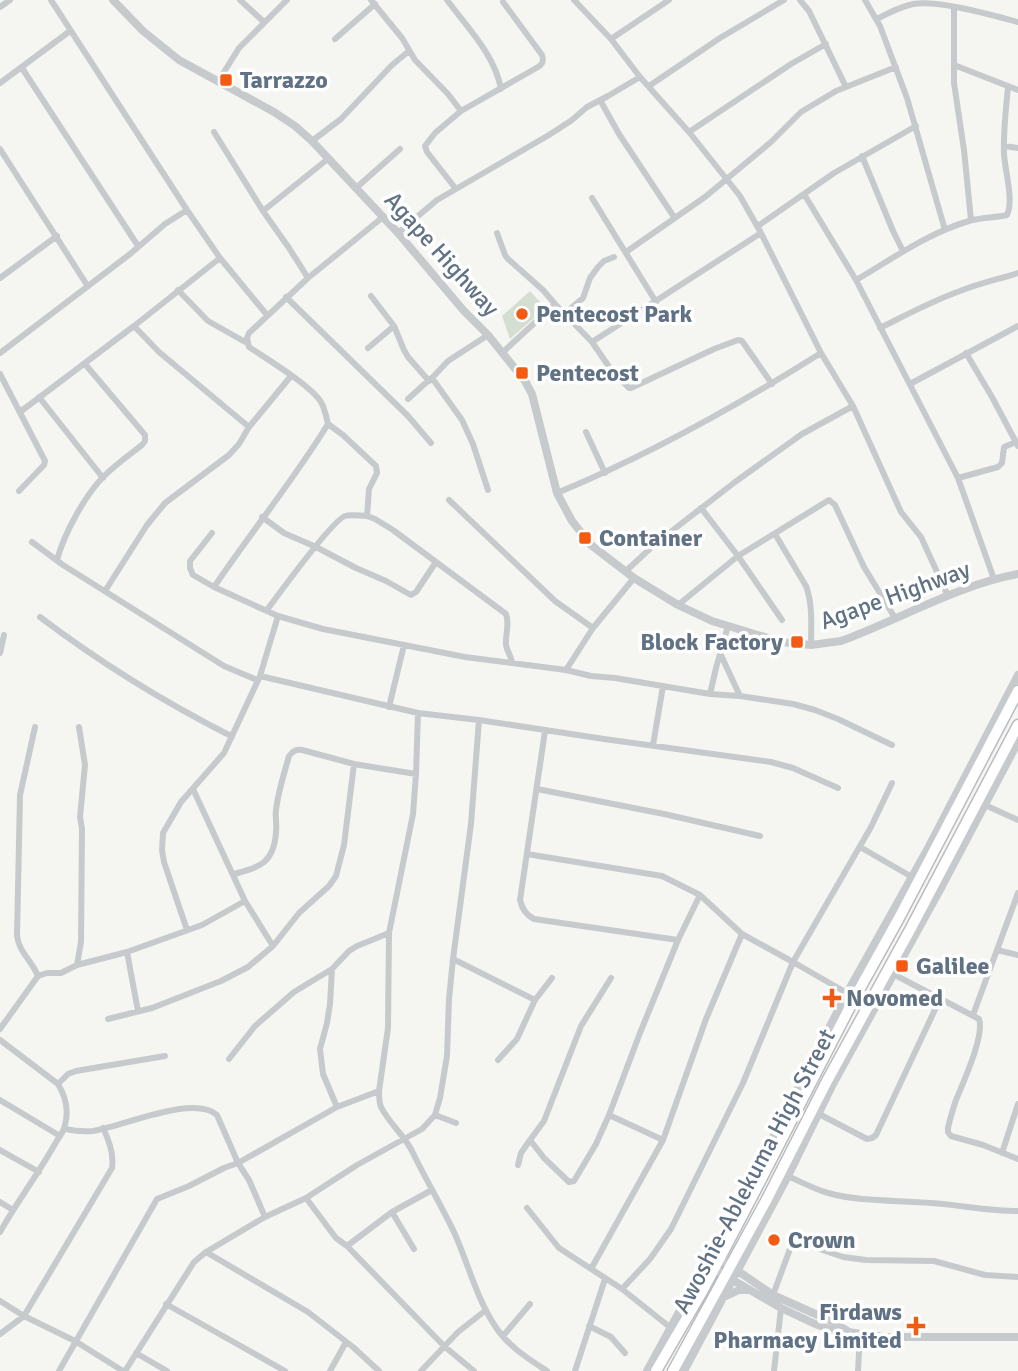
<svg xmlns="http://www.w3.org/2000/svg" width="1018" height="1371" viewBox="0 0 1018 1371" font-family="Signika,sans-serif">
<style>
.park{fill:#d5ded2}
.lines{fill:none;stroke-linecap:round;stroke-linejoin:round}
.primary-casing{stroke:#b9bcc0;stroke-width:13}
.minor{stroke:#c7cacd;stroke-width:6}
.tertiary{stroke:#c7cacd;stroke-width:8}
.primary{stroke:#fff;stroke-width:10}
.poi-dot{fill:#f45b12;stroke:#fff;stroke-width:2.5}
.labels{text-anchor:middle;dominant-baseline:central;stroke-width:7;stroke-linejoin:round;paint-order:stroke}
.poi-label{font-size:24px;font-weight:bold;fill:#617285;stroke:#fff;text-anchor:start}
.street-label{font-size:24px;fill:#617285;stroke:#fff}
</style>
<rect width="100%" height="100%" fill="#f5f6f1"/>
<path class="park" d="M530 291 541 303 542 311 510 339 502 316Z"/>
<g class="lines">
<defs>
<path id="primary" d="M656 1371 703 1290 753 1195 854 999 899 918 1018 691
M673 1371 767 1199 827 1081 911 928 1018 725"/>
</defs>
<use href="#primary" class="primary-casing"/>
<path class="minor" d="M51 0 187 210 220 258 267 315
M240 0 264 22
M371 0 402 38 415 60 448 94 461 111
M447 0C467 27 495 55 501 89
M574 0 611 39 640 77 689 132 740 196 761 233 821 353 853 406 901 512 921 537 948 596
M800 0 809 11 846 87
M865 0 880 26 907 98 945 230
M0 7 10 0
M954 7V83L964 150 971 220
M877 19C888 13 900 7 913 4 940 0 991 15 1018 22
M335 39 375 4
M611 39 669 0
M954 65 1018 90
M22 68 138 246
M219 80 239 48 287 0
M0 83 70 31
M649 86 720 38 784 0
M600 100 619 134 674 217
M214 132 263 211 289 248 308 278
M689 132 791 64 826 44
M312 141 341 119 392 65 409 51
M1004 146 1018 148
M0 149 87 285
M862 156 893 231 903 251
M356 188 400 149
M456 189 427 152 425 146 435 133 461 111 538 67C543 64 544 61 542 55L503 2
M804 194 856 280 958 478 994 579
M592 198 656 302
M263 211 329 158
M758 226 834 173 916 126
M398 233 437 200 549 135 572 120 587 107 608 96 640 77
M497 233 505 255 508 259 543 290 555 304 592 342 612 371 629 388H631L714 349 738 340 742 341 772 384
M626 252 705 197 771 142 801 112 836 91 896 67
M220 258 134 326 159 352 249 427
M0 278 57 236
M856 280C892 259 928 233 969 221 981 217 995 218 1007 215 1014 200 1005 171 1004 154 1003 132 1006 109 1008 87
M178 290 208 321 247 343
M371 296 394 326 404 350 408 357 429 381
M286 297 408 416 431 443
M564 314 583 298 590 278 598 267 604 261 614 257
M880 328C906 315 932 301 960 291 979 283 999 279 1018 273
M488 335 448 361 432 378 462 420 473 444 488 490
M592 342 761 233
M368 348 394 326
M0 353 130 254 165 224 187 210
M502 353 555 304
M966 353 992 397 1018 446
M0 374 45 461 44 465 19 491
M910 384 1018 326
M39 397 103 478
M408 399 430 379
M20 412 134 326
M328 424 343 435 376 466 377 473 369 489 367 516 375 519 393 530 506 614C510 625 505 634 506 645 507 651 511 656 512 662
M586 432 605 473
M958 478 998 467 1002 463 1004 447 1016 442
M557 493C651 454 735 407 821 353
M449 500 555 601 593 628
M701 508 738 556 782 620
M262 517 284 533 316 547 356 568 386 581 411 595 416 592 436 562
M212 533 190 561V568L193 575 214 587 278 616 323 629 465 657 566 670 591 676 615 678 710 694 740 696 793 704 815 710 838 719 892 745
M775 534 806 586C813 605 811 625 811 645
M32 542 63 565 224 666 257 680
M57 560C64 534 84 497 103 477 115 465 129 455 142 445L145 441V435L85 364
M626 571 655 544 735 482 802 434 853 406
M214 587C251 532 293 481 328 424 326 416 325 409 321 402 310 385 267 359 249 347L247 338 249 333 308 278 383 217
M105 591 147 525 165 503 229 455 239 444 249 427 291 376
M678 605 738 556 829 500 835 505 864 567 895 618
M267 610C278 595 333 520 345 516 351 514 360 516 367 516
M40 617C98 661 166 703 231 736
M0 653 4 635
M720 653 740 696
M566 670 593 628 634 578
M260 676 418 713 479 720 604 739 771 762 793 768 838 788
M710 694 716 668 728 626
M389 707 404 645
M418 713 416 774 413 814 389 933 388 1028 379 1091C379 1096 379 1102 381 1107 389 1123 404 1135 412 1151 425 1178 441 1205 454 1232 468 1263 476 1297 495 1326 508 1346 527 1358 547 1371
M35 727 20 795 17 936C19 952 32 961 38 976
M545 731 520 900C522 909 526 915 534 919L678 940
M653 745 663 686
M193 789 245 901 273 946
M537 789 664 814 760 836
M985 805 1018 820
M860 847 912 877
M527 854 662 876 700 895 742 934
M234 874C260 867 274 863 276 832 277 825 275 817 276 810 278 792 284 774 289 756 293 751 296 749 302 750L354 764 416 774
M187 930 164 862 162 850 163 833 181 802 224 753 260 676 278 616
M997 950 1018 955
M127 952 138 1011
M453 959 535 1000
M77 965 81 942 82 829 80 817 85 765 79 727
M332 969 330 1004 327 1023 320 1049 323 1074 337 1107
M893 974 979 1019C985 1035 963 1083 956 1100 953 1109 950 1119 948 1128V1132L951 1136 983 1145 1018 1159
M611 978 581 1026 544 1121 530 1140 544 1158 569 1182 574 1181 596 1144 609 1115 640 1033 678 940 700 895
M973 1015 1018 893
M108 1019 152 1008 221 981 248 967 273 946 299 913 329 886 336 876 344 845 354 764
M0 1029 38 976 47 973H61L77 965 127 952 202 925 245 901
M0 1040 58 1084C66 1097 69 1110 65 1125 64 1132 58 1138 55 1144 38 1174 17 1202 0 1232
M229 1059 255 1026 294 992 332 969 349 951 357 946 389 933
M498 1060 517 1039 535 1000 552 978
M58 1084 68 1074 76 1071 165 1056
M0 1100 60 1136
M819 1114 867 1139 872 1138 876 1135 940 999
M435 1115 456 1123
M609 1115 663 1140
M65 1129C74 1131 83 1132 93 1131 122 1127 193 1094 217 1115L238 1163 249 1180 265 1217
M0 1150 39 1172
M1002 1153 1018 1104
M518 1165 521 1153 530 1140
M788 1176C801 1182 814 1189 828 1193 861 1202 897 1200 931 1203 960 1205 989 1211 1018 1211
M306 1198 336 1238 347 1246 444 1346 474 1371
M0 1202 13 1210
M527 1208 559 1248 622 1289 671 1328
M392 1212 414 1249
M347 1246 392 1212 432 1190
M206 1252 308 1312 353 1347 379 1371
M591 1269 663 1140 706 1019 742 934 793 962 871 827 892 783
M622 1289 650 1259 671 1229 743 1083 793 962 847 993
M773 1295 790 1249 792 1244 796 1241 843 1257 866 1260 934 1261 985 1275 1018 1277
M0 1301 24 1316 75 1341 123 1371
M166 1304 285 1371
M589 1326 611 1337 625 1353
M0 1334 24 1316 112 1168C114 1155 109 1140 103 1128
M503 1336 530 1304
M136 1353 167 1371
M59 1371 157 1199 189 1186 224 1168 238 1163 337 1107 379 1091
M125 1371 194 1262 206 1252 265 1217 306 1198 357 1165 422 1129 435 1115 440 1098 447 1056 449 999 453 959 471 824 479 720
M330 1371 346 1342
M421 1371 458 1332 486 1310
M575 1371 605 1279
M774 1371 781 1308
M858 1371 860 1334"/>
<path class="tertiary" d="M113 0 143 31 179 60 274 112 295 126 312 141 398 233 464 311 488 335 525 381 532 394 557 493 572 521 591 545 634 578 678 605 712 621 781 642 811 645 841 641C898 620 958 585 1018 574
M719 1258 773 1295 831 1321 849 1332
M714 1269 781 1308 813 1323 831 1330 886 1337H1018
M722 1298 739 1290H748
M647 1371 751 1180 847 993 927 850 1018 675
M684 1371 788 1176 833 1084 941 888 1018 742"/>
<use href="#primary" class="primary"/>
</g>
<g class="poi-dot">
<rect x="219" y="73" width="14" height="14" rx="3.5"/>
<circle cx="522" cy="314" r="7"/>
<rect x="515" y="366" width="14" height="14" rx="3.5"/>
<rect x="578" y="531" width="14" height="14" rx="3.5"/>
<rect x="790" y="635" width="14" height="14" rx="3.5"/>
<rect x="895" y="959" width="14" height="14" rx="3.5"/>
<path d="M828.5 987.5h7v7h7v7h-7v7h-7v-7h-7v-7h7z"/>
<circle cx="774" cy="1240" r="7"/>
<path d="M912.5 1315.5h7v7h7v7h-7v7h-7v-7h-7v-7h7z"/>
</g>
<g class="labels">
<g class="poi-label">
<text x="240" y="80">Tarrazzo</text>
<text x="536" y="314">Pentecost Park</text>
<text x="536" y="373">Pentecost</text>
<text x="599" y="538">Container</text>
<text x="783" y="642" text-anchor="end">Block Factory</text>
<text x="916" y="966">Galilee</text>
<text x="846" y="998">Novomed</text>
<text x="788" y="1240">Crown</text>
<text x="902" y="1312" text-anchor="end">Firdaws<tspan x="902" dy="28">Pharmacy Limited</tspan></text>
</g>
<g class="street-label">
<text transform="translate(442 254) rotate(48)">Agape Highway</text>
<text transform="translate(895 595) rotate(-20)">Agape Highway</text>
<text transform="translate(754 1171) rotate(-62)">Awoshie-Ablekuma High Street</text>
</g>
</g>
</svg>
